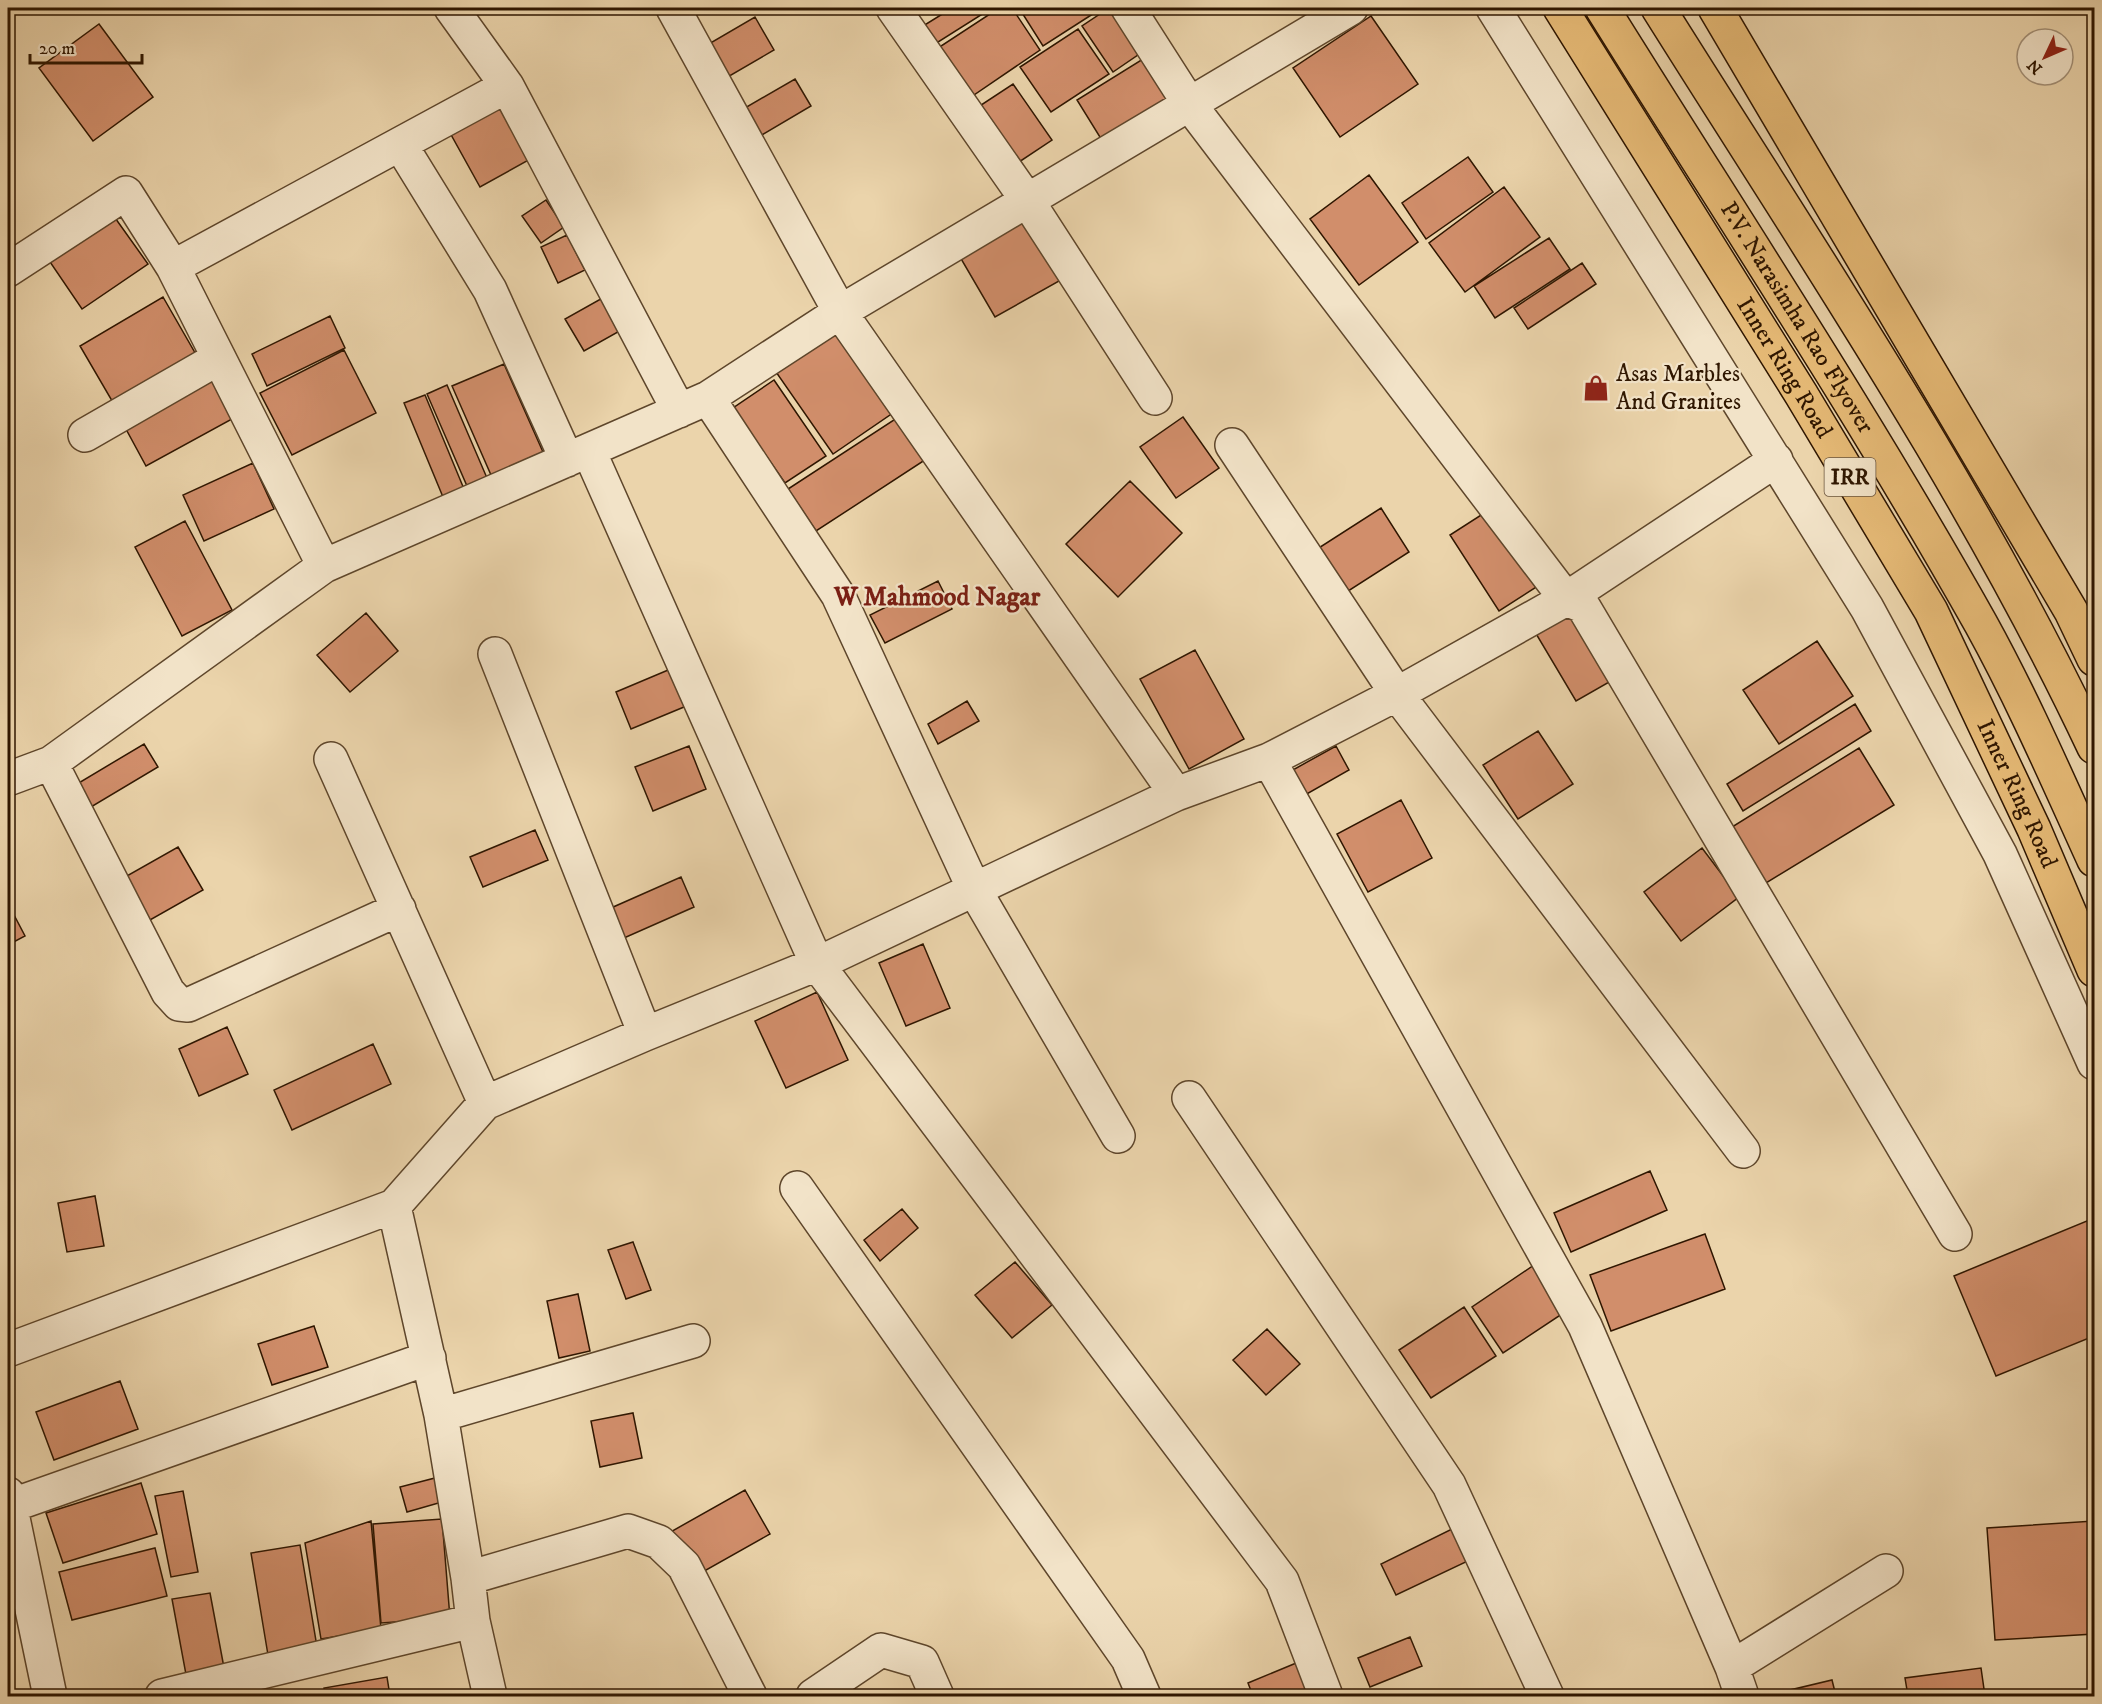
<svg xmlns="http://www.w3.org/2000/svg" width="2102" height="1704" font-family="'IM FELL DW Pica',serif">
	<rect width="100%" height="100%" fill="#ebd4ab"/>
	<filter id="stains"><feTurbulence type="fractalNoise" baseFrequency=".00333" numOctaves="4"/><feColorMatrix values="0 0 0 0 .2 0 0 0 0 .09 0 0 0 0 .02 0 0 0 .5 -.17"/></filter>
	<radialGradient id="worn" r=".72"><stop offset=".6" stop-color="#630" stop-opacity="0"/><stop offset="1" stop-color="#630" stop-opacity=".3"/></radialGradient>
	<path fill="#d18e6b" stroke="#2f1600" stroke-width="1.5" d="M952,8h40l-57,36 -12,-18z
		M999,8h13l28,42 -69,47 -33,-49z
		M1019,8h78l2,2 -56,36z
		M1109,8h16l26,38 -38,26 -31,-46z
		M1371,16l47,68 -78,53 -47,-69z
		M755,17l19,33 -48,28 -19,-33z
		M99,24l54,73 -60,44 -54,-73z
		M1078,29l31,45 -58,38 -31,-45z
		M1151,54l26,42 -74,46 -26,-42z
		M795,79l16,27 -56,33 -17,-27z
		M1013,84l39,56 -42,28 -38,-57z
		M503,102l31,55 -54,30 -31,-56z
		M1468,157l25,35 -67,47 -24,-36z
		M1369,175l49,67 -59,43 -49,-66z
		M1504,187l36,50 -75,55 -36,-49z
		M546,200l18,27 -23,16 -19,-27z
		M113,215l35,49 -66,45 -34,-50z
		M1034,215l34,61 -73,41 -35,-60z
		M567,235l18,35 -27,13 -17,-36z
		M1549,238l21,31 -75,49 -21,-32z
		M1582,263l14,21 -68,45 -14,-21z
		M606,296l19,32 -41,23 -19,-32z
		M163,297l35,61 -83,48 -35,-60z
		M330,316l15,32 -78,38 -15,-32z
		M845,323l58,83 -70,48 -57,-82z
		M344,350l32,63 -84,42 -32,-62z
		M504,364l39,88 -52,23 -39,-89z
		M216,365l27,48 -97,53 -26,-48z
		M774,380l52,76 -41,27 -52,-75z
		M447,385l40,93 -20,8 -40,-92z
		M425,395l39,94 -21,8 -39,-94z
		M903,414l28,42 -115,75 -28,-42z
		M1183,417l36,51 -43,30 -36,-51z
		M253,463l21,46 -70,32 -21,-46z
		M1130,481l52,52 -64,64 -52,-53z
		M1381,508l28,44 -67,43 -28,-44z
		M1492,508l49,76 -42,27 -49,-76z
		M185,521l47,89 -50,26 -47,-89z
		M938,581l14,28 -67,34 -15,-28z
		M1577,607l41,70 -42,24 -41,-69z
		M366,613l32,38 -48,41 -33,-37z
		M1817,641l36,55 -74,48 -36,-54z
		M1195,650l49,89 -55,30 -49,-90z
		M680,665l16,37 -65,27 -15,-37z
		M967,701l12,20 -41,23 -10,-20z
		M1855,704l16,27 -128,80 -16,-27z
		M1538,731l35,53 -55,35 -35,-54z
		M144,744l14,23 -67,40 -14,-23z
		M689,746l17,43 -53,22 -18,-44z
		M1336,746l13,24 -44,25 -14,-24z
		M1859,748l35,57 -128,78 -34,-56z
		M1401,800l31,58 -64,34 -31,-58z
		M535,830l13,30 -65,27 -13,-30z
		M178,847l25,43 -53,30 -25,-43z
		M1702,848l37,49 -58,44 -37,-49z
		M681,877l13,30 -70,31 -13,-30z
		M13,913l12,23 -17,9v-30z
		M923,944l27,64 -44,18 -27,-63z
		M817,992l31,68 -62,28 -31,-67z
		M227,1027l21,47 -49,22 -20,-47z
		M373,1044l18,40 -99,46 -18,-40z
		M1650,1171l17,39 -96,42 -17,-39z
		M95,1196l9,50 -37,6 -9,-49z
		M902,1209l16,19 -38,33 -16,-21z
		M2094,1218v118l-98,40 -42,-100z
		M1705,1234l20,55 -114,42 -21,-56z
		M633,1242l18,48 -25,9 -18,-49z
		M1015,1262l37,43 -40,33 -37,-43z
		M1537,1263l31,47 -65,43 -31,-46z
		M578,1294l12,57 -31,7 -12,-57z
		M1464,1307l32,49 -65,42 -32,-48z
		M314,1326l14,41 -56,18 -14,-41z
		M1267,1329l33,35 -34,31 -33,-35z
		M120,1381l18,48 -84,31 -18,-48z
		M633,1413l9,45 -42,9 -9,-46z
		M435,1478l7,24 -35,10 -7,-25z
		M141,1483l16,51 -94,29 -17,-50z
		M745,1490l25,44 -78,44 -25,-44z
		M183,1491l15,81 -27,5 -16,-81z
		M442,1519l8,99 -69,5 -8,-99z
		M371,1521l10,108 -60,10 -16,-96z
		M2094,1521v113l-99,6 -8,-112z
		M1454,1528l16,32 -74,35 -15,-31z
		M300,1545l17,102 -49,8 -17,-102z
		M155,1548l12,48 -95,24 -13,-48z
		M210,1593l15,80 -38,7 -15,-81z
		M1410,1637l12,29 -52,21 -12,-29z
		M1301,1661l15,35h-63l-5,-13z
		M1981,1668l4,28h-77l-3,-18z
		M387,1677l3,19h-65l-1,-8z
		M1832,1680l4,16h-71z"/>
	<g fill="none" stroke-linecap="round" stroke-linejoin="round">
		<g stroke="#5e462b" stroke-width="36">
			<path id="minor" d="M451,8l56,78 172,325
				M673,8l167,304 336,482
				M893,8l134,192 128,198
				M1128,8l62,97 376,494 17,7 372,628
				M1493,8l374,600 133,246 94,209
				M400,144l90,146 77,170
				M173,267l334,-181
				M8,270l118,-77 47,74 151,299
				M708,398l130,197 136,294 144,247
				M85,435l134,-77
				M1232,445l165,249 346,457
				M589,451l228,513 465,617 44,115
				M495,654l150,380
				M331,759l154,344
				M1269,760l316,566 147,341 10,29
				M51,763l117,229 11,12 9,1 211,-96
				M8,779l43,-16 273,-197 384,-168 132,-86 511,-304
				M1189,1098l260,387 98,211
				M797,1188l331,471 16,37
				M8,1350l386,-144
				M441,1415l252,-74
				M8,1494l42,202
				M10,1506l419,-148
				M468,1578l160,-47 31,11 25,24 66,130
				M1732,1667l154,-96
				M162,1696l311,-75
				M490,1696l-17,-75 -5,-43 -27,-163 -47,-209 91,-103 160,-69 172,-70 359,-170 93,-34 128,-66 169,-95 210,-139
				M813,1696l68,-46 41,12 15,34"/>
		</g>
		<g stroke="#2f1600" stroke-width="36">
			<g id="major">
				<path id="s1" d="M1560,8l241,386 130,217 103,218 60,141"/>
				<path d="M1715,8l356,603 23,48"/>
			</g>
		</g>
		<g stroke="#2f1600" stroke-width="36">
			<g id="highway">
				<path id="s2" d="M1602,8c127,204 261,406 379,616 42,76 77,157 113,236"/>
				<path d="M1658,8c151,241 315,482 436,739"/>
			</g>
		</g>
		<use href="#minor" stroke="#f2e3c8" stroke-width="33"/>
		<use href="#major" stroke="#e6ba76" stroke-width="33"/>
		<use href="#highway" stroke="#e6ba76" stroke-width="33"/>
	</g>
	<defs>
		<g id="shop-bare" transform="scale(2.07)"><path d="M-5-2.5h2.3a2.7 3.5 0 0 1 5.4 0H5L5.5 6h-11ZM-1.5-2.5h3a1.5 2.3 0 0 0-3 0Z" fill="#8f2418" stroke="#f2e3c8" stroke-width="2.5" paint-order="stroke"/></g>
	</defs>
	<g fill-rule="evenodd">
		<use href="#shop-bare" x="1596" y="388"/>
	</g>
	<g text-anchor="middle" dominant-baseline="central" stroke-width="4.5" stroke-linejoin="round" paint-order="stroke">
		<rect fill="#f2e3c8" stroke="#6a543c" stroke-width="1.5" x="1824.5" y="458" width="51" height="38" rx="4.5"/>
		<g font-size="22" font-weight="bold" fill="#2f1600">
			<text x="1850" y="477">IRR</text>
		</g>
		<g font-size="24" fill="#2f1600" stroke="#f2e3c8">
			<text stroke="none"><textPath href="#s2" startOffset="366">P.V. Narasimha Rao Flyover</textPath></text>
			<text stroke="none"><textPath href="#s1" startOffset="424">Inner Ring Road</textPath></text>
			<text stroke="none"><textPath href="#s1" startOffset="910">Inner Ring Road</textPath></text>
		</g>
		<g font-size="24" fill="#2f1600" stroke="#f2e3c8" text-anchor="start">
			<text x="1616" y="374">Asas Marbles<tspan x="1616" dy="28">And Granites</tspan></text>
		</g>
		<g font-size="26" font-weight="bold" fill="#7a1f14" stroke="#f2e3c8">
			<text x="937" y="597">W Mahmood Nagar</text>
		</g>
	</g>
	<rect width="2102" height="1704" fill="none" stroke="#ebd4ab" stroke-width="30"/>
	<rect x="9" y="9" width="2084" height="1686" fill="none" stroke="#2f1600" stroke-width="3"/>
	<rect x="15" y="15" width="2072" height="1674" fill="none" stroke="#2f1600" stroke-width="1.5"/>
	<g transform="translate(2045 57) rotate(226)"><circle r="28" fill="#f2e3c8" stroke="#a49178" stroke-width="1.5"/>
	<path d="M0-4.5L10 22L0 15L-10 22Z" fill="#8f2418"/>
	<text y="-9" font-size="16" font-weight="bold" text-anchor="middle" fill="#2f1600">N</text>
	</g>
	<path d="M30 54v9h112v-9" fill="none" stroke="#2f1600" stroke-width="3"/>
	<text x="39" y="54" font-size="18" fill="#2f1600" stroke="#f2e3c8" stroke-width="4.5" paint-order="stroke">20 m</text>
	<rect width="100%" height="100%" filter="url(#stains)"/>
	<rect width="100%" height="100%" fill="url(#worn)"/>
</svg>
